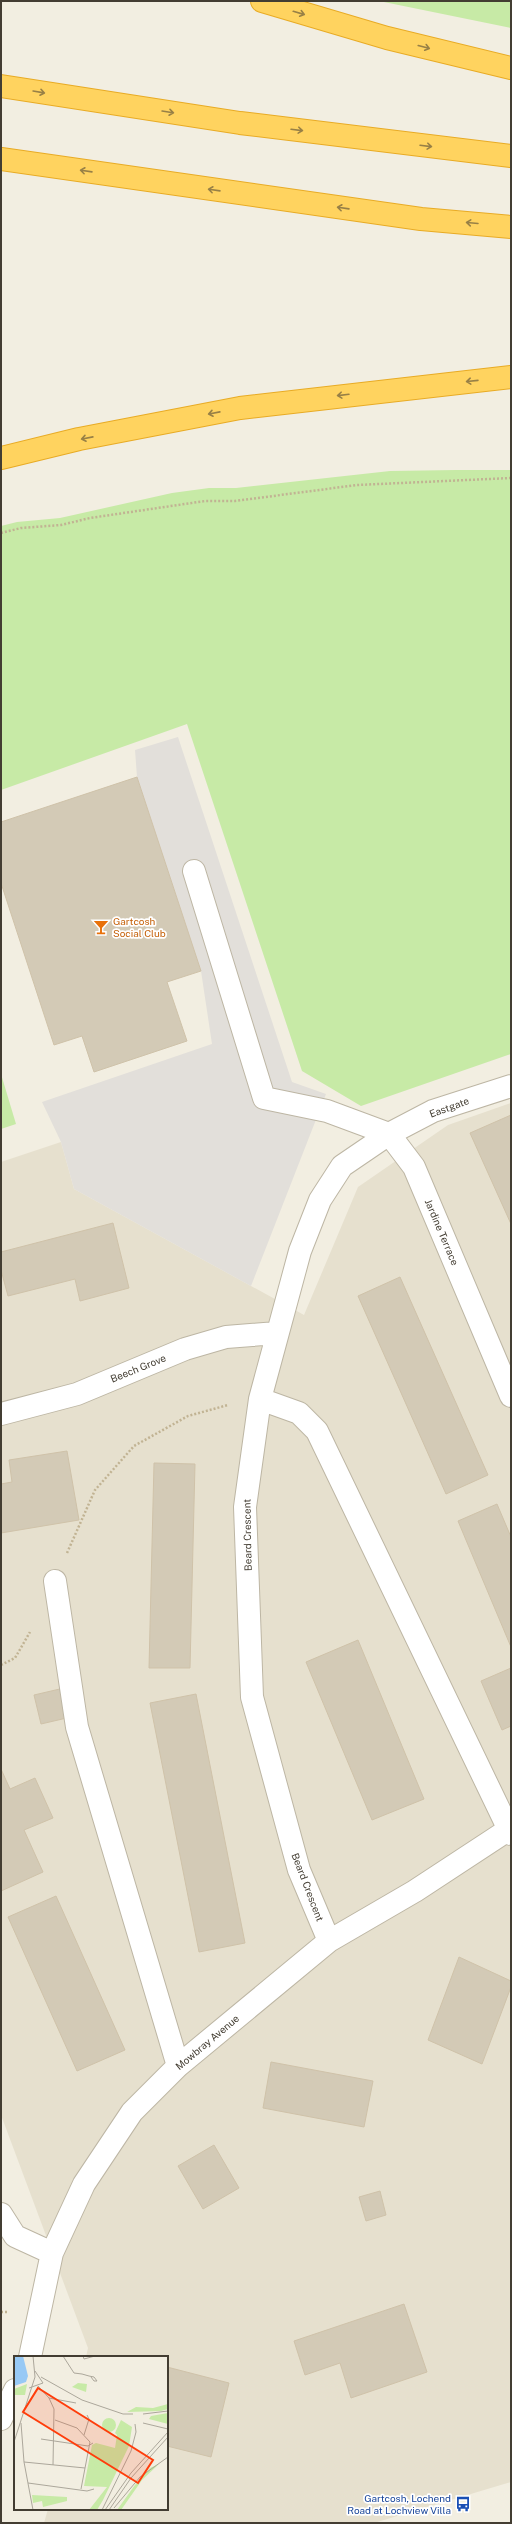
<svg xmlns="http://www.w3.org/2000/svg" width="512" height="2524" font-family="'Public Sans',sans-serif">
	<rect width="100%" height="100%" fill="#f2eee1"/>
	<path fill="#e6e0ce" d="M511,1103v1379l-137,41h-330l4,-14h119v-152h-81l2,-9 -87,-233v-953l60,-20 13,47 230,126 54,-128 90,-62z"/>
	<path fill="#c7eaa6" d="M379,1h132v27z
		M456,470h55v584l-150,52 -59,-35 -115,-347 -186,66v-264l16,-4 43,-4 112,-25 37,-5h27l154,-17z
		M1,1074l15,50 -15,5z"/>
	<path fill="#e2dfda" d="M178,737l114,345 34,12 -75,192 -177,-97 -13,-47 -19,-40 170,-58 -11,-73 -64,-194 -2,-27z"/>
	<path fill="#d3cab6" stroke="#cfc2a9" d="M137,777l64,194 -34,11 20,59 -93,31 -12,-36 -28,9 -53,-162v-61z
		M511,1115v109l-41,-91z
		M113,1223l16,65 -49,13 -5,-22 -67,17 -7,-26v-18z
		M400,1277l88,198 -42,19 -88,-198z
		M67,1451l12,69 -78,13v-49l11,-2 -3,-22z
		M154,1463l41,1 -5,204h-41z
		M497,1504l14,33v110l-53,-126z
		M358,1640l66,159 -52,21 -66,-158z
		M511,1668v58l-9,4 -21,-49z
		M64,1688l7,29 -30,7 -7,-29z
		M196,1694l49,249 -46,9 -49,-249z
		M1,1769l9,20 25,-11 18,40 -29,12 19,42 -42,19z
		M56,1896l69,154 -48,21 -69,-154z
		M459,1957l52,24v6l-29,77 -54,-24z
		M271,2062l102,19 -9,46 -101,-19z
		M214,2145l25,43 -36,21 -25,-43z
		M380,2191l6,24 -20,6 -7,-24z
		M404,2304l23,68 -76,26 -11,-35 -35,12 -11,-34z
		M167,2367l62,16 -18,74 -44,-11z"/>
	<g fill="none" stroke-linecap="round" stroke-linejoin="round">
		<g stroke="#bdb6a4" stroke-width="24">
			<path id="minor" d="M194,871l70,227 63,13 62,23 25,33 97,229
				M260,1399l39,14 18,18 194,403
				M1,1414l76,-20 108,-45 41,-12 51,-4
				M55,1581l22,146 101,339
				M329,1941l-30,-71 -47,-173 -7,-190 15,-108 40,-148 20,-51 22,-34 47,-32 44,-23 78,-25
				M1,2214l14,22 37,17
				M30,2357l22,-104 32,-69 48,-72 46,-46 151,-125 86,-50 96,-63
				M1,2419l14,-29"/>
		</g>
		<g stroke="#e8ab25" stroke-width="24">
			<path id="highway" d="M262,1l125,37 124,30
				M1,86l239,37 271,33
				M1,159l420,60 90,8
				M1,458l78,-19 161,-31 271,-31"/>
		</g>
		<path stroke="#c1b393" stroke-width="2.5" stroke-dasharray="2 2" stroke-linecap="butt" d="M1,533l20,-5 40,-3 29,-7 115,-17h30l122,-16 154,-7
			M67,1553l28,-63 39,-44 54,-30 40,-11
			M1,1665l14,-7 15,-26
			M1,2312h6"/>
		<use href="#minor" stroke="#fff" stroke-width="22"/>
		<use href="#highway" stroke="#ffd35f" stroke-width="22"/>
	</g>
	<defs><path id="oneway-shaft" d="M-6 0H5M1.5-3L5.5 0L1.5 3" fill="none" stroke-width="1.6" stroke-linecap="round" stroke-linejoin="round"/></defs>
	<g stroke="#988046">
		<use href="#oneway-shaft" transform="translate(299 13) rotate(16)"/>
		<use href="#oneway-shaft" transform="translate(424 47) rotate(15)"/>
		<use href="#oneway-shaft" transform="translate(39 92) rotate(10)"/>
		<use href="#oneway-shaft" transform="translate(168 112) rotate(9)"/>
		<use href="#oneway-shaft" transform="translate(297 130) rotate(7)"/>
		<use href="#oneway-shaft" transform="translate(426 146) rotate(7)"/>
		<use href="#oneway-shaft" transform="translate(86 171) rotate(-172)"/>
		<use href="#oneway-shaft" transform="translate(214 190) rotate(-172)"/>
		<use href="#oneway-shaft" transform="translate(343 208) rotate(-172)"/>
		<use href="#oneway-shaft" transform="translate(472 223) rotate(-175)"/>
		<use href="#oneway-shaft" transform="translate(472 381) rotate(174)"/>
		<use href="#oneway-shaft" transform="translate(343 395) rotate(173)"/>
		<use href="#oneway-shaft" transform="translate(214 413) rotate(169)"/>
		<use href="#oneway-shaft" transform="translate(87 438) rotate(169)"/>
	</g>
	<defs>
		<g id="bar-bare" transform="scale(1.2)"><path d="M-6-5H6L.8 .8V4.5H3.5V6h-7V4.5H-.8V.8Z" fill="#e8710a" stroke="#fff" stroke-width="2.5" paint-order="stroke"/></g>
		<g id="bus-bare" transform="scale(1.2)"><path d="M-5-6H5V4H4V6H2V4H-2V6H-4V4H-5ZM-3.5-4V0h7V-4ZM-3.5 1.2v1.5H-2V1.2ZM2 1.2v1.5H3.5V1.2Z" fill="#1a4fb4" stroke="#fff" stroke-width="2.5" paint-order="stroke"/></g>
	</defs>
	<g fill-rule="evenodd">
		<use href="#bar-bare" x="101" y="927"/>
		<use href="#bus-bare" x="463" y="2504"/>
	</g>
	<g text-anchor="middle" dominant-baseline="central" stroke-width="3.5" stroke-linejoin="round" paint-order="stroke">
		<g font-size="10" fill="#c56008" stroke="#fff" text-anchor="start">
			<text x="113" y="921">Gartcosh<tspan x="113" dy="12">Social Club</tspan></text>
		</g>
		<g font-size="10" fill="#433d32" stroke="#fff">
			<text transform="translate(449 1107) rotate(-20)">Eastgate</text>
			<text transform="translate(442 1232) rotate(67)">Jardine Terrace</text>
			<text transform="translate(138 1368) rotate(-22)">Beech Grove</text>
			<text transform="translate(247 1535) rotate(-91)">Beard Crescent</text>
			<text transform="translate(308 1887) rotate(69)">Beard Crescent</text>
			<text transform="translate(207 2042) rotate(-40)">Mowbray Avenue</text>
		</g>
		<g font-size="10" fill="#164399" stroke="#fff" text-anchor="end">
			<text x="451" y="2498">Gartcosh, Lochend<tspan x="451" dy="12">Road at Lochview Villa</tspan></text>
		</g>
	</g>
	<g transform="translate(14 2356)">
		<rect width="154" height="154" fill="#f2eee1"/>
		<path d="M64,27l9,1 -1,8 -14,-5zM13,28l-2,11h-11v-6zM154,48v5l-7,2 -34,1 9,-5 17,1zM154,57v11l-19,-5 2,-3zM88 69a7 7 0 1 1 14 0a7 7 0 1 1-14 0ZM107,64l11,7 -3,19 -26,54 -6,10h-8l18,-23 -23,-1 8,-41 4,-2 19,5 2,-13 -2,-2zM145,108l-17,16 -21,30h-4l18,-25 15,-17zM18,139l35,2v4l-24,6 -1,-6 -9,2z" fill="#c7eaa6"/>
		<path d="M0,0h9l5,20 -2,6 -12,4z" fill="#97c9f5"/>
		<path fill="none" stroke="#aca79b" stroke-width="1" d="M49,0l11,17 8,1 7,2 5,1 3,4h-3l-3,-4M69,0l1,3 11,-3M27,21l41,23 41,14h10M24,30l11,12 5,11 -1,56M15,32l14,-5 -8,-12M35,42l27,5M129,58l25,-3M41,64l22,8 13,14 -9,47M7,67l3,39 9,48M129,67l25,6M70,79l5,-16 -2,-4M27,83l47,7 5,-3M0,86l21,-65 -2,-21M10,106l61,6M14,127l59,8 7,-2M100,152l26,-31 28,-20M88,154l29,-59 5,-19 -1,-8M91,154l26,-37 37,-41M95,154l22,-32 37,-41"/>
		<path fill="#ff3d0b" fill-opacity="0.15" stroke="#ff3d0b" stroke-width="2" d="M24,32l115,72 -15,23 -115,-71z"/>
		<rect width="154" height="154" fill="none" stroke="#433d32" stroke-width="2"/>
	</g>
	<rect width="512" height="2524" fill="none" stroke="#433d32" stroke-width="4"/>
</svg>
